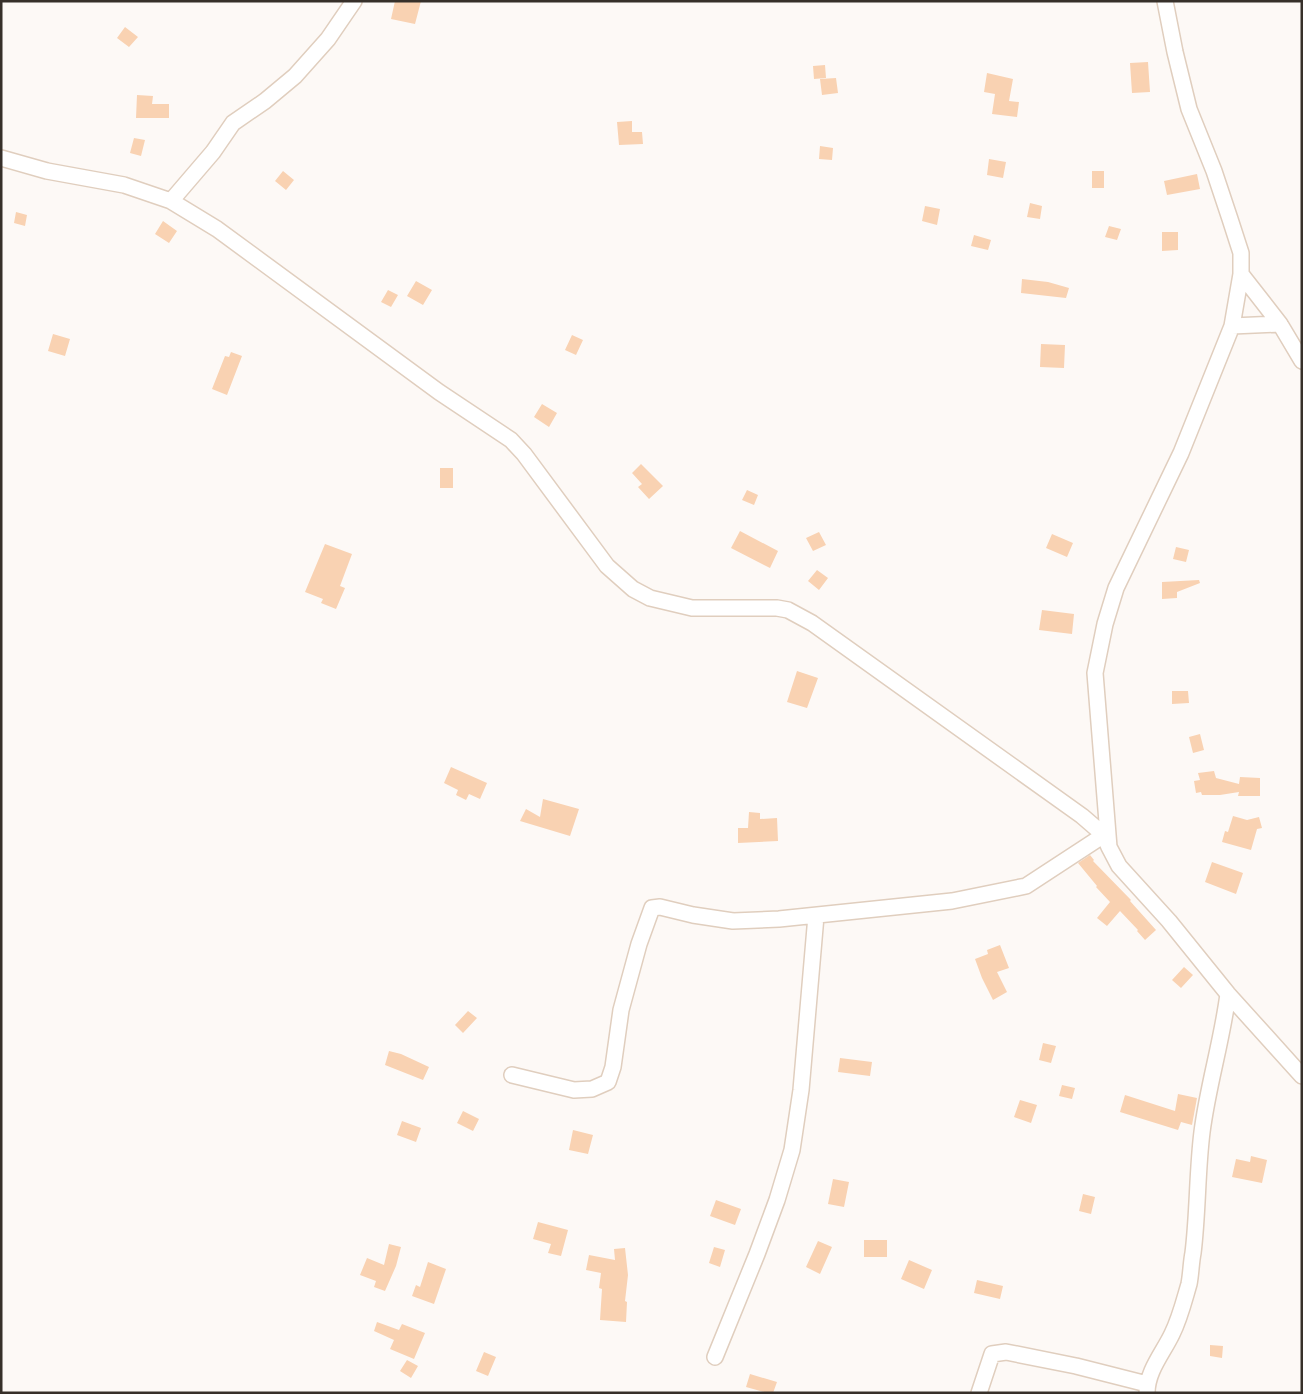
<svg xmlns="http://www.w3.org/2000/svg" width="1303" height="1394" font-family="'DejaVu Sans',sans-serif">
	<rect width="100%" height="100%" fill="#fdf9f6"/>
	<path fill="#f9d2b2" d="M395,1h26l-6,23 -24,-5z
		M125,27l13,10 -9,10 -12,-9z
		M1148,62l2,30 -18,1 -2,-30z
		M825,65l1,13 -12,1 -1,-13z
		M987,73l26,6 -4,22 10,1 -2,15 -25,-3 3,-20 -11,-2z
		M836,78l2,15 -16,2 -2,-16z
		M137,95l16,1 -1,8h17v14h-33z
		M632,121v11h10l1,12 -24,1 -2,-23z
		M134,138l11,2 -4,16 -11,-3z
		M820,146l13,2 -1,12 -13,-1z
		M989,159l17,3 -3,16 -16,-3z
		M283,171l11,9 -8,10 -11,-9z
		M1092,171h12v17h-12z
		M1197,174l3,15 -33,6 -3,-14z
		M1030,203l12,3 -2,13 -13,-2z
		M925,206l15,3 -3,16 -15,-4z
		M16,212l11,3 -2,11 -11,-3z
		M163,221l14,10 -8,12 -14,-9z
		M1109,226l12,3 -4,11 -12,-3z
		M1162,232h16v18l-16,1z
		M974,235l17,5 -3,10 -17,-4z
		M1022,279l26,3 21,6 -3,10 -45,-5z
		M416,281l16,9 -9,15 -16,-9z
		M388,290l10,5 -7,12 -10,-5z
		M53,334l17,5 -5,17 -17,-5z
		M572,335l11,5 -7,15 -11,-5z
		M1041,344l24,1 -1,23 -24,-1z
		M231,352l11,4 -15,39 -15,-6 13,-33 4,1z
		M542,404l15,9 -8,14 -15,-10z
		M641,464l22,22 -14,13 -11,-12 4,-3 -10,-11z
		M440,468h13v20h-13z
		M747,490l11,5 -4,10 -12,-5z
		M740,531l38,20 -8,17 -39,-20z
		M819,532l7,13 -13,6 -7,-13z
		M1052,534l21,9 -6,14 -21,-9z
		M325,544l27,10 -12,32 5,2 -9,21 -15,-6 2,-4 -18,-7z
		M1176,547l13,3 -3,12 -13,-3z
		M817,570l11,8 -9,12 -11,-9z
		M1199,580l1,3 -23,9v6l-15,1v-17z
		M1042,610l32,4 -2,20 -33,-4z
		M797,671l21,7 -11,30 -20,-6z
		M1172,691h16l1,12 -17,1z
		M1200,734l4,16 -11,3 -4,-16z
		M451,767l36,16 -7,16 -11,-5 -3,6 -10,-5 2,-5 -14,-7z
		M1214,771l2,7 23,6 1,-7 20,1v18h-22l1,-4 -19,3h-18l-1,-3 -5,1 -2,-12 6,-1 -2,-7z
		M543,799l36,10 -9,27 -50,-15 6,-12 14,8z
		M749,812l11,1v6l17,-1 1,23 -40,2v-15h10z
		M1233,816l14,4 12,-3 3,11 -5,1 -6,21 -29,-8 3,-11 3,1z
		M1090,855l4,5 -1,1 38,39 -1,1 26,29 -11,10 -8,-9 1,-1 -18,-19 -13,15 -10,-8 13,-16 -14,-15 1,-1 -19,-23z
		M1212,862l31,11 -7,21 -31,-12z
		M1000,945l9,23 -12,4 10,20 -14,8 -11,-22 -7,-19 13,-5 -1,-4z
		M1184,967l9,8 -12,13 -9,-8z
		M468,1011l9,7 -14,15 -8,-8z
		M1043,1043l13,3 -5,17 -12,-3z
		M389,1051l12,3 28,13 -6,13 -38,-15z
		M840,1058l32,4 -2,14 -32,-4z
		M1062,1085l13,3 -3,11 -13,-3z
		M1178,1094l19,4 -5,27 -11,-3 -3,8 -58,-18 5,-17 50,16z
		M1020,1100l17,5 -6,18 -17,-6z
		M463,1111l16,8 -6,12 -16,-8z
		M402,1121l19,7 -5,14 -19,-7z
		M573,1130l20,5 -5,19 -19,-4z
		M1251,1156l16,4 -5,23 -30,-6 4,-18 14,3z
		M833,1179l16,3 -5,25 -16,-3z
		M1083,1194l12,3 -4,17 -12,-3z
		M716,1200l25,9 -6,16 -25,-9z
		M538,1222l30,8 -7,26 -13,-3 3,-9 -18,-5z
		M864,1240h23v17h-23z
		M818,1241l14,6 -12,27 -14,-7z
		M389,1244l12,3 -5,19 -11,25 -11,-4 2,-6 -16,-6 7,-17 17,7z
		M714,1247l11,3 -5,17 -11,-4z
		M625,1248l3,27 -3,26 2,1 -1,20 -26,-2 2,-31 -3,-1 2,-15 -15,-3 3,-15 26,5 -1,-11z
		M909,1260l23,10 -8,19 -23,-10z
		M428,1262l18,7 -12,35 -22,-8 4,-11 4,2z
		M977,1280l26,6 -3,13 -26,-6z
		M377,1322l22,8 3,-6 23,9 -11,26 -24,-10 4,-9 -20,-9z
		M1210,1345l13,1 -1,12 -12,-2z
		M484,1352l12,5 -8,19 -12,-5z
		M407,1360l11,6 -7,12 -11,-7z
		M750,1374l27,8 -4,11h-5l-22,-6z"/>
	<g fill="none" stroke-linecap="round" stroke-linejoin="round">
		<g stroke="#e0cebe" stroke-width="18">
			<path id="minor" d="M1165,1l10,51 14,57 25,62 16,48 11,34v21l-9,52 -51,127 -65,135 -11,36 -10,49 14,174 10,19 50,55 59,73 74,82
				M1,158l46,13 77,14 47,16 46,28 222,163 72,48 13,14 83,112 26,23 17,9 42,10h85l11,2 24,13 270,193 22,19 5,12
				M171,201l42,-49 20,-29 32,-22 30,-25 33,-37 26,-38
				M1241,274l39,50 22,37
				M1232,326l48,-2
				M512,1075l62,15 18,-1 16,-7 5,-15 8,-57 18,-66 13,-36 8,-1 33,8 40,6 46,-2 173,-18 74,-15 78,-51
				M715,1357l42,-103 20,-54 15,-50 9,-60 15,-174
				M979,1393l13,-39 14,-2 70,14 71,18
				M1147,1393c0,-22 16,-40 25,-59 8,-16 12,-33 17,-50 2,-10 2,-21 4,-31 5,-40 4,-81 9,-121 6,-47 20,-91 26,-138"/>
		</g>
		<use href="#minor" stroke="#fff" stroke-width="15"/>
	</g>
	<rect width="1303" height="1394" fill="none" stroke="#37302a" stroke-width="5"/>
</svg>
